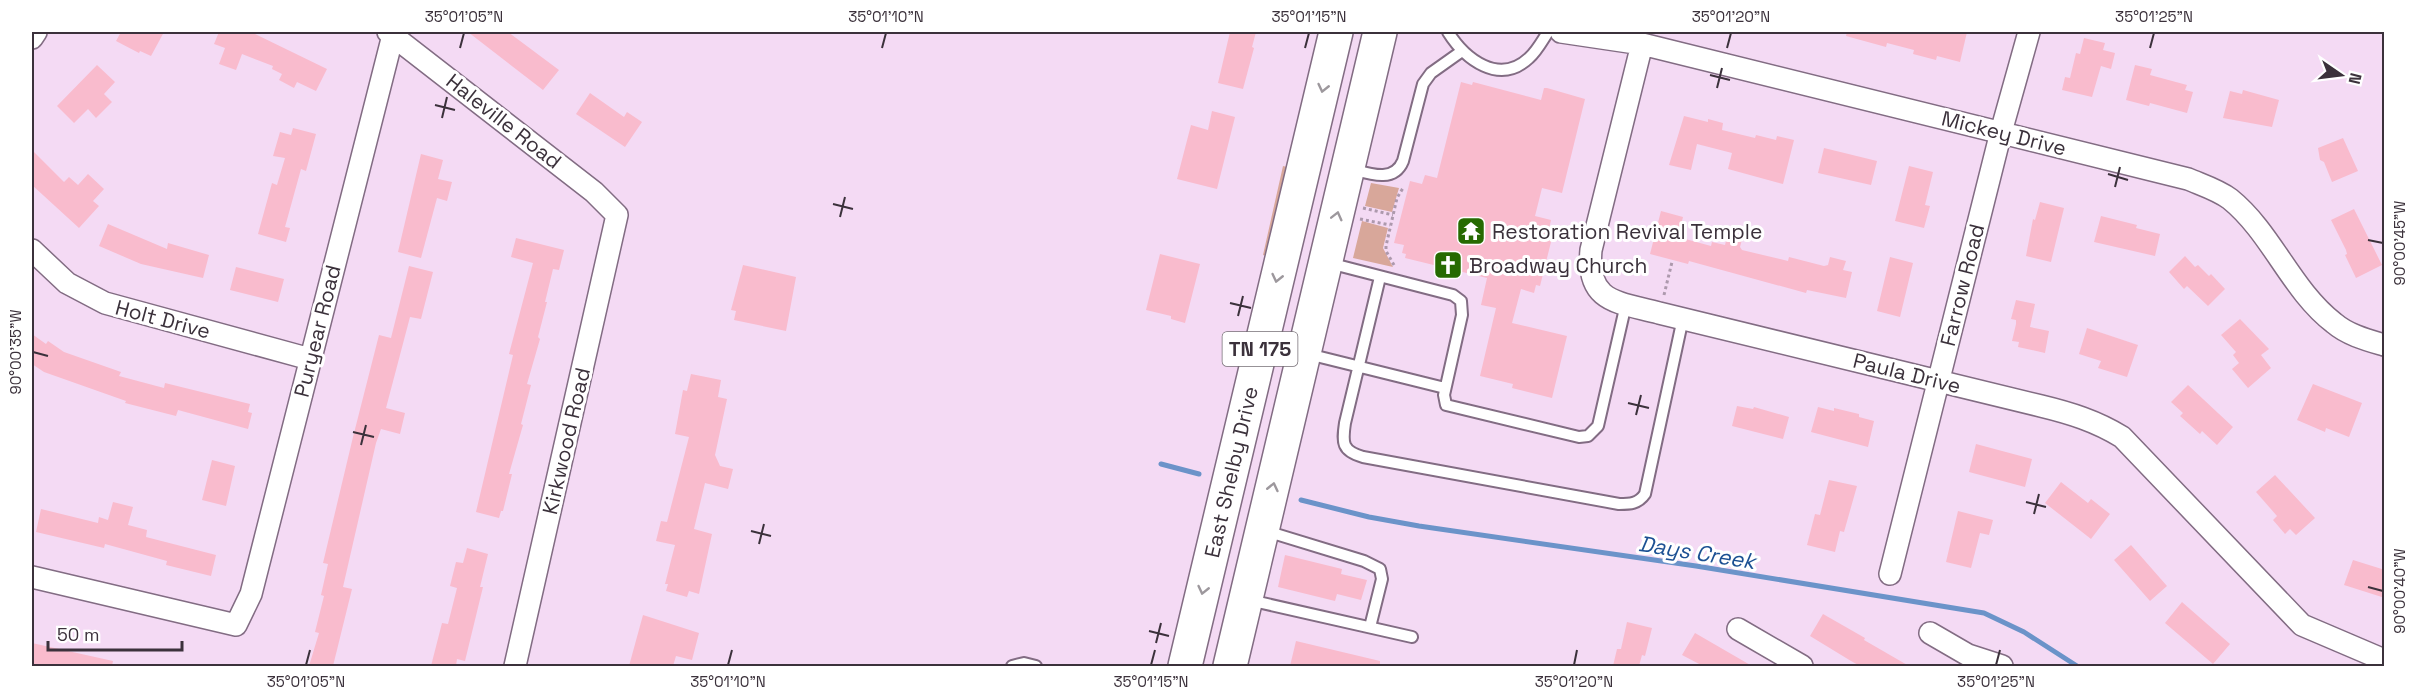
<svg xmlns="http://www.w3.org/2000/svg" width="2416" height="698" font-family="'Space Grotesk',sans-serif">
	<rect width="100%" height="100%" fill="#f4daf4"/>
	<path fill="#d8a79a" d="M1283,166l4,1 -21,89 -3,-1z
		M1371,183l28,5 -7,24 -27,-6z
		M1362,221l26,7 -5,20 10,19 -40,-9z"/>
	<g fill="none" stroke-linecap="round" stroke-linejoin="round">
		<path stroke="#6b93c9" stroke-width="5" d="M1161,464l38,10
			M1301,500l68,17 50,9 277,40 288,47 40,19 53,34"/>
	</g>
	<path fill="#f9bbcd" d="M121,32h43l-13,24 -11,-5 -1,2 -23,-12z
		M219,32h32l76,37 -11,22 -19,-9 -3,6 -15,-8 3,-6 -10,-5 1,-3 -31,-12 -6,16 -17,-6 6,-16 -11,-4z
		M468,32h40l51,38 -16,20z
		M1230,32h26l-4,15 2,1 -11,41 -25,-6z
		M1847,32h120l-7,30 -23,-6 -1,4 -23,-6 1,-4 -27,-7 -1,4 -40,-11z
		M2084,38l21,5 -2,7 12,3 -4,16 -10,-3 -9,31 -30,-7 3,-13 5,1 6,-25 4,1z
		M97,65l18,17 -11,12 8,8 -16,16 -8,-9 -14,14 -17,-17z
		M2135,65l17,4 -2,6 37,10 -2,5 8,2 -6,21 -37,-10 -1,3 -23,-6z
		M1461,82l11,3 1,-3 68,18 3,-12h3l38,11 -23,94 -20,-5 -7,28 16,4 -2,9 5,1 -14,56 -4,-1 -2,8 -13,-4 -9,34 55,13 -15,62 -40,-10 1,-4 -33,-8 16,-68 -15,-3 6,-27 -82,-20 1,-4 -4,-1 2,-8 -10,-2 16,-62 12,3 3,-9 12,3z
		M2243,90l36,10 -7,27 -49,-9 7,-27 12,3z
		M590,93l34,24 3,-5 15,10 -17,25 -49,-33z
		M1212,111l23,6 -18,72 -40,-10 14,-54 17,5z
		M1684,116l24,6v-3l15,4 -1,7 33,8 1,-3 20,5 1,-4 17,4 -11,44 -55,-15 4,-16 -35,-9 -6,26 -22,-5z
		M293,128l23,6 -10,37 -5,-2 -16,58 5,1 -4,14 -28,-8 14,-51 5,2 8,-27 -12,-2 7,-24 11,3z
		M2343,138l15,33 -26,11 -8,-20 -4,-2 -2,-12z
		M1824,148l53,13 -6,24 -53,-12z
		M32,150l32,32 5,-5 9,8 10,-11 16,15 -11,12 6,5 -20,22 -47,-43z
		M421,154l22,6 -5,19 14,3 -5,19 -10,-3 -16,60 -23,-6z
		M1909,166l24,6 -8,33 5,1 -6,22 -29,-7z
		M2040,202l24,6 -13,54 -25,-6 7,-37 2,1z
		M2354,209l28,56 -26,13 -11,-23 2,-1 -1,-4 -15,-30z
		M1661,211l22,6 -5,20 33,9 1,-4 13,3 3,-12 15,3 -3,11 2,3 46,11 1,-4 35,9 4,-1 2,-8 16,4 -3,9 9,2 -6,26 -39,-8 -1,3 -117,-32 -1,3 -38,-10z
		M2101,216l36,9 -1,3 24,6 -5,22 -61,-14z
		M108,224l59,25 1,-6 41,12 -6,23 -62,-14 -42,-18z
		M516,238l48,12 -5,20 -6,-1 -8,33h2l-9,35 2,2 -13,45 4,1 -10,39 2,1 -14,49h3l-9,37h-2l-2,7 -23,-6 37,-157 -4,-1 24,-91 -22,-6z
		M1160,254l40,10 -15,59 -14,-4v-3l-25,-6z
		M2185,256l10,11 3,-2 11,11 2,-2 14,15 -17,17 -21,-20 -3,3 -15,-17z
		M1890,257l23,6 -13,54 -23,-6z
		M743,265l53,12 -10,54 -52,-11 2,-9 -5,-1z
		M409,266l24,6 -12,47 -11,-2 -24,91 19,5 -5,21 -19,-5 -5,14 -33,144 9,2 -19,77h-24l10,-33 -4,-1 9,-36 -3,-1 7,-31 -5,-1 30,-126 26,-102 12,3z
		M236,267l48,12 -6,23 -48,-12z
		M2016,300l19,4 -5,23 19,4 -4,22 -27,-6 1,-5 -7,-1 4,-17v-4l-5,-1z
		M2240,319l29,30 -8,6 10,13 -23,20 -16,-19 7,-6 -6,-8 3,-3 -15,-17z
		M2087,328l51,17 -11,32 -29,-9 3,-7 -22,-7z
		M32,334l14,10 2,-3 16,11 57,20 -2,4 45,12 1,-5 85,21 -2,8 4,1 -4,16 -70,-19 -2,6 -51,-13 1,-2 -82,-29 -12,-8z
		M691,374l30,6 -3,17 9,2 -12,56 5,11 13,3 -5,20 -23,-6 -11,46 18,5 -13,60 -10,-3 -2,6 -21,-6 2,-7h-3l10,-39 -19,-4 5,-20 6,1 22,-85 -14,-3 8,-44 4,1z
		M2313,384l49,19 -13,34 -23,-9 -1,4 -28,-12z
		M2188,385l45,42 -16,18 -15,-14 -2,3 -20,-18 3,-3 -12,-11z
		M1737,406l16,3 1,-2 35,10 -6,22 -51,-13z
		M1818,407l16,4v-3l25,6v3l15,4 -6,26 -57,-15z
		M1976,444l56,15 -7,28 -56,-15z
		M212,460l23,6 -9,40 -24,-6z
		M2275,475l40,43 -19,17 -6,-6 -5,5 -12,-14 4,-4 -21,-24z
		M1829,480l28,6 -13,46 -4,-1 -5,21 -28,-7 8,-31 5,1z
		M2061,482l27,21 3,-4 19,15 -19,25 -46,-36z
		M113,502l20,5 -5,18 19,5 -1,7 70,18 -5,21 -45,-11 1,-4 -62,-17 -1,4 -68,-16 5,-23 57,14 1,-6 9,3z
		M1958,511l35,9 -4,15 -9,-2 -9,35 -25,-6z
		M2131,545l36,41 -17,15 -36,-41z
		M467,548l21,6 -8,33h3l-18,74 -8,-2 -1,7h-25l11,-43 6,1 9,-36 -7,-2 6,-24 7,1z
		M1285,555l57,14 -1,5 26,6 -6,20 -24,-6 -2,7 -57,-14z
		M2353,560l32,10v28l-41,-13z
		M2182,602l48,42 -17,20 -48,-41z
		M1823,614l42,24 -1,2 45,26h-49l-9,-5 -41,-25z
		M643,615l56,18 -7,27 -16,-4 -3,10h-44z
		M1627,622l25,6 -7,28 -3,-1 -3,11h-26l4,-17h4z
		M1695,633l57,33h-49l-21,-11z
		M1296,641l84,20v5h-90z
		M32,643l81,18 -1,5h-80z"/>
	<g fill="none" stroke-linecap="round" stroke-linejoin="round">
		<g stroke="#826c83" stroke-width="14">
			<path id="lane" d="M1448,32c17,27 51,54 81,26 8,-7 13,-17 19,-26
				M1352,169c18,5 42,14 51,-8l20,-77 8,-11 31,-22
				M1329,263l124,32 8,6 1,14 -18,80 2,10 133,32 9,-1 10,-10 28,-122
				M1380,277l-35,146c-3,20 -3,28 18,34l256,47c11,0 19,0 26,-10l38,-176
				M1308,354l137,34
				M1266,531l98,30 16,8 2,10 -12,48
				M1249,600l163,37
				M1012,666l12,-3 12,3"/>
		</g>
		<g stroke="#826c83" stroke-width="24">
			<path id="street" d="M388,32l206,160 23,23 -102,451
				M1561,32l81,12 546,135c14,6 30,11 42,20 42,34 61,91 104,124 14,12 33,17 50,22
				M32,38l4,-6
				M1642,44l-51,206c-5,53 27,52 68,63l382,93c29,7 55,15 81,31l180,188 82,35
				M32,250l35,33 38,20 205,56
				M1890,574l111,-442 28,-100
				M32,577l204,48 15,-31 142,-559
				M1738,629l64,37
				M1930,633l38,22 34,11"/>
		</g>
		<g stroke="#826c83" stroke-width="36">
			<path id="primary" d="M1185,666l151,-634
				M1230,666l150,-634"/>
		</g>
		<path stroke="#ad99ad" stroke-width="3" stroke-dasharray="3 3" stroke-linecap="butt" d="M1363,208l30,7
			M1360,219l30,6
			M1394,265l-8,-14v-5l11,-48 6,-10
			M1664,295l8,-33"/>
		<use href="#lane" stroke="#fff" stroke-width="10"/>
		<use href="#street" stroke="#fff" stroke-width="21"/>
		<use href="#primary" stroke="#fff" stroke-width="33"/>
	</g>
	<defs><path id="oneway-chevron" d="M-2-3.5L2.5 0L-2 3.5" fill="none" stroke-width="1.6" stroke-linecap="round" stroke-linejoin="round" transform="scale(1.5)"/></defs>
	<g stroke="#9d989d">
		<use href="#oneway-chevron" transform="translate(1323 88) rotate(103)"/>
		<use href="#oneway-chevron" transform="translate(1337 216) rotate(-76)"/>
		<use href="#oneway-chevron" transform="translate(1277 278) rotate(103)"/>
		<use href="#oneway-chevron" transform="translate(1273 487) rotate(-77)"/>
		<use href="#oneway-chevron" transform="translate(1203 590) rotate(103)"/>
	</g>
	<path fill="none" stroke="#3b313b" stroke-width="2" d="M460,48l4,-15M882,48l4,-15M1305,48l4,-15M1727,48l4,-15M2150,48l4,-15M1710,75l20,5M1717,88l5,-20M435,105l20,5M442,118l5,-21M2108,174l20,6M2115,187l5,-20M833,204l20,5M840,217l5,-20M2368,240l15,3M1230,303l21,5M1238,316l5,-20M33,352l15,4M1628,403l21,5M1636,415l5,-20M353,432l21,5M361,445l5,-20M2026,502l20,5M2034,514l5,-20M751,531l20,5M759,544l5,-20M2368,587l15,4M1149,631l20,5M1156,643l5,-20M306,665l4,-15M728,665l4,-15M1151,665l4,-15M1574,665l3,-15M1996,665l4,-15"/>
	<defs>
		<g id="temple-square" transform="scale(1.5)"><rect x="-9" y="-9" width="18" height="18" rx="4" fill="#266a01" stroke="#fff"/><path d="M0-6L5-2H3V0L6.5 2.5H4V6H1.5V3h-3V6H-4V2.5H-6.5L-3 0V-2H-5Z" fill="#fff"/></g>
		<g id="church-square" transform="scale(1.5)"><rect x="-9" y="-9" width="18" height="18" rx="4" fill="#266a01" stroke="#fff"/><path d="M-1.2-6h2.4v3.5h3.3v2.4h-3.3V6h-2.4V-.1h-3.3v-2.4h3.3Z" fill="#fff"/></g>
	</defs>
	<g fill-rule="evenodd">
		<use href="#temple-square" x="1471" y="231"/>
		<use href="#church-square" x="1448" y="265"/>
	</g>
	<g text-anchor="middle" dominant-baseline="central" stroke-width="6" stroke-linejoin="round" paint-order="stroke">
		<rect fill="#fff" stroke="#766f76" stroke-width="1.5" x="1222.5" y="332" width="75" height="34" rx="4.5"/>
		<g font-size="20" font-weight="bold" fill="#3b313b">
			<text x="1260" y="349">TN 175</text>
		</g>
		<g font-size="21" fill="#3b313b" stroke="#fff">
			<text transform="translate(504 121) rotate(38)">Haleville Road</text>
			<text transform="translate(2004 133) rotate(14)">Mickey Drive</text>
			<text transform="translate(1962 285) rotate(-76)">Farrow Road</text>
			<text transform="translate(163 319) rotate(15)">Holt Drive</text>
			<text transform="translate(317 331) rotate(-76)">Puryear Road</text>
			<text transform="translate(1907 373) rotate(14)">Paula Drive</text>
			<text transform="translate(566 441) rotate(-77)">Kirkwood Road</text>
			<text transform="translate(1231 472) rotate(-77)">East Shelby Drive</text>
		</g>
		<g font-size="21" fill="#3b313b" stroke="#fff" text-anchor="start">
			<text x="1492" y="231">Restoration Revival Temple</text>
			<text x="1469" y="265">Broadway Church</text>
		</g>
		<g font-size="22" font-style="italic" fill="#1c5093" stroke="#fff">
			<text transform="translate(1697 552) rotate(9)">Days Creek</text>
		</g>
	</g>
	<rect width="2416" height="698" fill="none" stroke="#ffffff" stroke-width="66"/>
	<g transform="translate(2341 75) rotate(104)" stroke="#ffffff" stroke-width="4.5" paint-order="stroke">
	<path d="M0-4.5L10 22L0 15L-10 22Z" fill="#3b313b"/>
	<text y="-9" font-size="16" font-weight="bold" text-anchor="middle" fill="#3b313b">N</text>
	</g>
	<path d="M48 641v9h134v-9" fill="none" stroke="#3b313b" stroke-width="3"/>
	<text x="57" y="641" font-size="18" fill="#3b313b" stroke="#ffffff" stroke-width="4.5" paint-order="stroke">50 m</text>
	<rect x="33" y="33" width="2350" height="632" fill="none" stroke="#3b313b" stroke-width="2"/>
	<g font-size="15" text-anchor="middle" fill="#3b313b">
		<text x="464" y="22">35°01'05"N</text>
		<text x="886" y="22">35°01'10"N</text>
		<text x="1309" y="22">35°01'15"N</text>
		<text x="1731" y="22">35°01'20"N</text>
		<text x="2154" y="22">35°01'25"N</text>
		<text transform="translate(2400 243) rotate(-90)" y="5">90°00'45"W</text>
		<text transform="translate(16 352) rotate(-90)" y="5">90°00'35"W</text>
		<text transform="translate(2400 591) rotate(-90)" y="5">90°00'40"W</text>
		<text x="306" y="687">35°01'05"N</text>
		<text x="728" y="687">35°01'10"N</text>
		<text x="1151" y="687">35°01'15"N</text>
		<text x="1574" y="687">35°01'20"N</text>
		<text x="1996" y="687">35°01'25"N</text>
	</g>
</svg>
